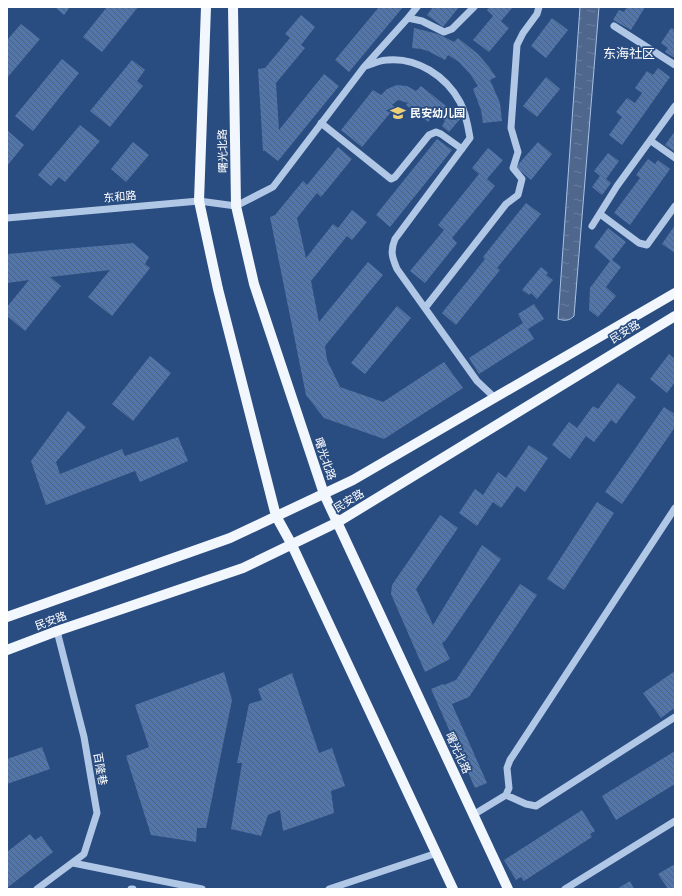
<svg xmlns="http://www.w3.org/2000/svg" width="682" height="896" font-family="'Nunito Sans','Noto Sans SC',sans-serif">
	<defs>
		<pattern id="water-ripples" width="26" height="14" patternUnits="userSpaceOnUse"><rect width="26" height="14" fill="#4f678d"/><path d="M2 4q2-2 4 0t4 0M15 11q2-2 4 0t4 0" fill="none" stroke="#697e9e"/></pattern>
		<pattern id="building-back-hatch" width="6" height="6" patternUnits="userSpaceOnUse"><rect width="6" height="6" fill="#5276aa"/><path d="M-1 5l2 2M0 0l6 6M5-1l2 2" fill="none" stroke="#4f617b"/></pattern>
	</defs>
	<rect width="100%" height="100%" fill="#294c81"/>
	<path fill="url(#water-ripples)" stroke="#a6c2e6" d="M580,7h19l-25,309c-5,5 -9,5 -16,3z"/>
	<path fill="url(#building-back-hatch)" d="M55,7h15l-6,8z
		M107,7h31l-36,45 -19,-15z
		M379,7h24l-54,65 -14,-12z
		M433,7h26l-16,20 -16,-12z
		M489,7h24l-12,14 8,7 -20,24 -16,-12 20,-24 -6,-6z
		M627,7h18l-14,23 -18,-10 6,-10 5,2z
		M301,15l14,12 -14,18 4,3 -29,35 3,47 45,-56 15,12 -61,75 -13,-10h-2l-5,-82 7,-1 25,-30 -5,-4z
		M552,18l16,12 -22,28 -15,-12z
		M21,24l19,15 -33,39v-38z
		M414,28l24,6 16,8 4,-4 20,16 11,13 7,10 -6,3 10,23 2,18 -19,2 -2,-13 -8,-21 5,-3 -8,-12 -11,-12 -11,-7 -3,5 -17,-9 -7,-2 -9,-1z
		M671,28l4,2v28l-10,-6 3,-4 -7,-5z
		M62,59l17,14 -46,58 -18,-15z
		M132,60l13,10 -8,11 6,5 -33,41 -20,-16z
		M658,68l12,9 -48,68 -13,-10 13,-18 -6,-5 11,-14 8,5 7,-10 -7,-5 12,-17 6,4z
		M546,77l14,12 -23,28 -14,-11z
		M397,85l10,1 9,5 5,-5 40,32 -12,14 -7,-6 3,-5 -10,-8 -7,9 -22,-17 2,-2 -10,-3 -6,5 3,2 -33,40 -21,-17 32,-40 8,5 6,-6z
		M80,125l20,16 -35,41 -6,-5 -8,9 -13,-11z
		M7,130l17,15 -17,21z
		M675,131v19l-1,1 -9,-6z
		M437,139l15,11 -62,77 -14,-12z
		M133,142l16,13 -23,27 -15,-13z
		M538,142l14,12 -21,26 -15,-13z
		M338,147l14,12 -31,38 -4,-4 -20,25 9,40 27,-34 5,4 14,-18 15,12 -15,18 -5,-4 -36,45 8,41 49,-60 15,13 -58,71 2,14 13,27 43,15 61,-40 19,26 -79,51 -60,-21 -18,-23 -36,-178 5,-2 28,-34 4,4z
		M488,148l15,12 -16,19 8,7 -43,52 5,5 -32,40 -15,-12 34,-41 -6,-5 41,-51 -7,-6z
		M608,153l11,8 -13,18 5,4 -9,12 -10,-8 8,-11 -6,-5z
		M648,159l7,5 3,-4 12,9 -40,56 -16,-12 26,-35 -4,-3z
		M526,203l15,11 -44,54 3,2 -44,55 -14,-12 43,-54 -2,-2z
		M675,225v28l-13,-9z
		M608,228l18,14 -14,18 9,7 -15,20 10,9 -18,21 -9,-7 1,-22 20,-27 -16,-14z
		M133,243l16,14 -4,7 5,4 -38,48 -24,-19 22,-27 -60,7 11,9 -36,45 -18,-15v-9l22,-27 -22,3v-29z
		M541,267l7,6 -2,2 7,5 -16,19 -6,-6 -2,2 -7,-5z
		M534,304l10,15 -16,10 6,10 -55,35 -10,-16 54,-35 -5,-9z
		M397,306l14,12 -46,56 -14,-11z
		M669,354l6,5v23l-8,11 -17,-14z
		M150,356l21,17 -38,48 -21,-17z
		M618,383l18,14 -20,27 -5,-4 -17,22 -8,-6 -16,23 -18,-14 17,-23 8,6 16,-22 5,3z
		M664,407l11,7v13l-53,77 -17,-12z
		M68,411l18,16 -30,35 4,12 62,-25 3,7 53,-19 10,24 -48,21 -5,-11 -89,34 -15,-44z
		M529,445l19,13 -23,34 -8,-6 -16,22 -8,-6 -16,24 -18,-13 16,-24 8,6 15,-23 8,6z
		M597,502l17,11 -50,77 -17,-11z
		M440,515l18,13 -42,61 17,36 49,-80 19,14 -56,82 -3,2 8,16 -25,13 -34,-78 1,-9z
		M520,584l17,11 -68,102 -17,7 35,79 -12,5 -44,-99 12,-5 1,1 12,-5z
		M675,671v41l-2,-3 -12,9 -18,-25z
		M224,672l8,28 -26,128h-9l-1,14 -45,-7 -25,-79 23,-9 -14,-42z
		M292,673l27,80 13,-5 13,38 -14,5 3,22 -51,18 -3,-21 -12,5 -7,21 -30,-7 11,-66h-5l12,-59 13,-4 -4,-11z
		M42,747l8,22 -43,15v-25z
		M675,751v33l-59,36 -14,-24z
		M582,810l13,21 -5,3 2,3 -68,44 -3,-4 -5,3 -12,-20z
		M30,834l5,6 6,-4 12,16 -46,36v-36z
		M675,864v25h-7l-10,-15z
		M630,881l4,8h-17z"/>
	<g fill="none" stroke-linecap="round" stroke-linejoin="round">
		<path stroke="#b1c7e6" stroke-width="7" d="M408,18l14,3 22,11 8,-3 22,-22
			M614,26l61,39
			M366,66c7,-2 14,-6 21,-6 30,-3 59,16 73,42 6,11 8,24 10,36l-75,101c-5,12 -3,18 2,30l80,112 18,17
			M321,123l70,56 4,-2 34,-42 7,-3 5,2 21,15
			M651,141l24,17
			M600,214l39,29 8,2 28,-39
			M7,218l192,-17 37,5 37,-19 91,-120 44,-49 9,-11
			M592,226l25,-40 58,-80
			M425,308l81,-104 12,-9 4,-16 -9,-11 5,-16 -7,-24 6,-83 6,-12 14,-19 2,-7
			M506,795l20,9 10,2 139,-89
			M473,815l33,-20 3,-7 -2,-20 3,-8 165,-252
			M73,863l129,26
			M37,889l47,-35 13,-41 -13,-76 -27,-106
			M131,889h2
			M329,889l108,-36
			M565,889l110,-68"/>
		<path stroke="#f2f6fd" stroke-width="10" d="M206,7l-7,194 19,88 58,227 16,29 161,344
			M233,7l3,199 18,78 70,210 184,395
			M7,617l223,-79 123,-58 322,-187
			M7,650l50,-19 186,-63 95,-46 337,-206"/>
	</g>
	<defs>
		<g id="school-bare" transform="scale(1.2)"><path d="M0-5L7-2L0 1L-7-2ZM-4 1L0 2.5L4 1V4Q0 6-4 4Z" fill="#edcf78" stroke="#294c81" stroke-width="2.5" paint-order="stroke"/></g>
	</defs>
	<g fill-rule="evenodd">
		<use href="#school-bare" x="398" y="113"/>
	</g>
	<g text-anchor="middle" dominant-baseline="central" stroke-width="3.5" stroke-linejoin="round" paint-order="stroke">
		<g font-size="11" font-weight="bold" fill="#fff" stroke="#294c81" text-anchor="start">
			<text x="410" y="113">民安幼儿园</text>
		</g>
		<g font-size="11" fill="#fff" stroke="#294c81">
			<text transform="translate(223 151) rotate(-91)">曙光北路</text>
			<text transform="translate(120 197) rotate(-5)">东和路</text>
			<text transform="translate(625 332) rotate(-31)">民安路</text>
			<text transform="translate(325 459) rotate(71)">曙光北路</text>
			<text transform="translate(349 501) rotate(-31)">民安路</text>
			<text transform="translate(51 621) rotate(-20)">民安路</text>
			<text transform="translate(458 753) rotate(65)">曙光北路</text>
			<text transform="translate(100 769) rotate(80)">百隆巷</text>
		</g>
		<g font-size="13" fill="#fff" stroke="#294c81">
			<text x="629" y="54">东海社区</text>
		</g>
	</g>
	<rect width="682" height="896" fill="none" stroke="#ffffff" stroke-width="16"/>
</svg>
